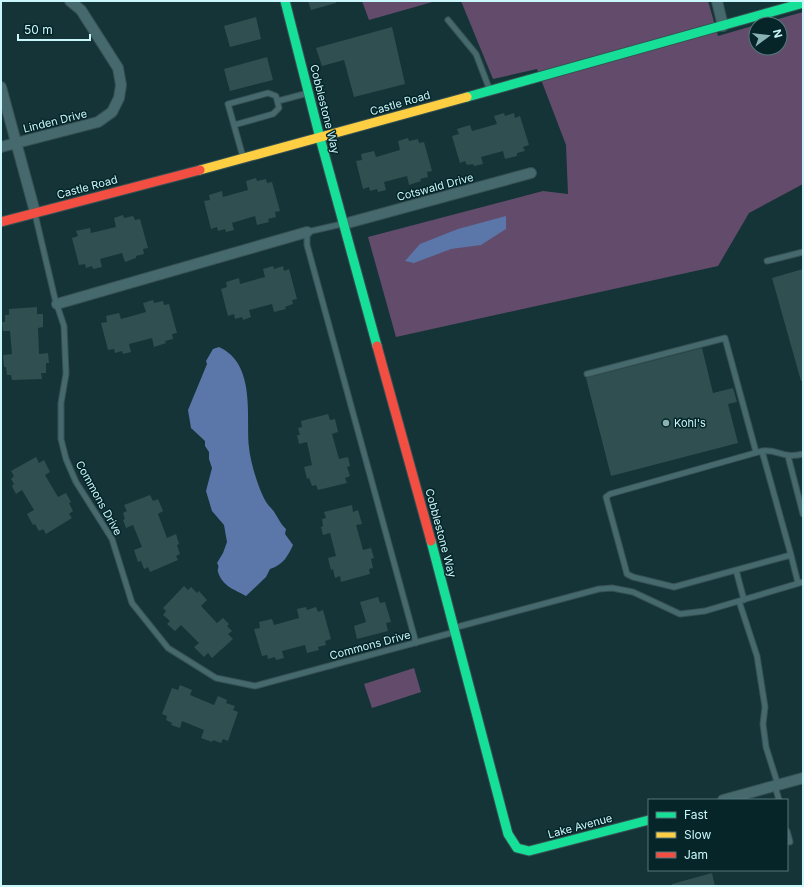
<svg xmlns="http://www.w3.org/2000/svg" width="804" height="887" font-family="Inter,sans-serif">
	<rect width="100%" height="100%" fill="#153437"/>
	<path fill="#634c6b" d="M362,1h74l-67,19z
		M461,1h247l10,35 38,-11v23h24v-24h-20l43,-12v172l-54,29 -31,53 -322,71 -28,-100 175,-46 25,3 -2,-49 -29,-76 -44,10z
		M414,668l7,24 -49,16 -8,-24z"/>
	<path fill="#5b76a8" d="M506,216v13l-25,16 -30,4 -37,14 -9,-2 15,-17 38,-15z
		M219,347c37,17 27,68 30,100 1,14 11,49 20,59 2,2 5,5 7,9 3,5 5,9 10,14l-1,5 8,11c-5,11 -10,20 -23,24l-4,8 -20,19c-12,-7 -23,-9 -28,-24 -1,-4 2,-5 -1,-9l6,-10 4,-11 -3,-17 -12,-14 -6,-20 6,-23 -3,-9v-7l-4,-6v-5l-14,-13 -3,-18 19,-46 -1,-3 7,-12z"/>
	<path fill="#304f51" d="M308,1h28v2l-25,7z
		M256,17l5,22 -31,8 -6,-21z
		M392,27l13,57 -51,13 -10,-37 -22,6 -6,-18z
		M267,57l6,23 -43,11 -6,-22z
		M504,113l1,3 9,-3 1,5 5,-2 9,29 -6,2 2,4 -8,2v3l-12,3 -2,-8 -22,6 2,7 -9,2 -1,-2 -6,1 -2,-4 -5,2 -8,-27 7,-2 -2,-5 13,-4 2,6 25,-7 -3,-8z
		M408,138l1,3 9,-2 1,4 5,-1 8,29 -5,1 1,5 -8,2 1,2 -12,4 -2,-9 -23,6 2,8 -8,2 -1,-3 -7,2 -1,-4 -6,2 -7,-28 6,-1 -1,-6 13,-3 2,6 24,-7 -2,-9z
		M256,178l1,3 9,-2 1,4 5,-1 8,29 -5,1 1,5 -8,2 1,3 -12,3 -2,-9 -23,7 2,7 -8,2 -1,-3 -7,2 -1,-4 -6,2 -7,-28 6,-1 -1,-5 13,-4 1,6 25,-7 -2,-9z
		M123,215l1,3 9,-2 2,4 5,-1 8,29 -5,1 1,5 -8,2v2l-11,4 -3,-9 -22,6 2,8 -9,2 -1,-3 -6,2 -1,-4 -6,1 -7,-27 6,-2 -2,-5 14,-3 1,5 25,-6 -2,-9z
		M273,266l1,3 9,-3 1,5 5,-2 8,30 -5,1 1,4 -8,3 1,2 -12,3 -2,-8 -23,6 2,7 -8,3 -1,-3 -7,2 -1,-5 -6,2 -7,-27 6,-2 -1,-5 13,-4 1,6 25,-7 -2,-8z
		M803,269v112h-2l-29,-103z
		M153,300l1,3 9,-2 1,4 5,-1 8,29 -5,1 1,5 -8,2 1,2 -12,4 -2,-9 -23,6 2,8 -8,2 -1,-3 -7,2 -1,-4 -6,1 -7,-27 6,-1 -1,-6 13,-3 2,6 25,-7 -3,-9z
		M37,307v7h6v13l-5,1 1,26 9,-1 1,10h-3v10h-5l1,6 -30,1 -1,-5h-4l-1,-8h-2l-1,-12 9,-1 -2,-23h-7l-1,-9h3v-7h4v-6z
		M702,348l11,45 20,-5 4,14 -9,2 10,39 -127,33 -25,-98z
		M328,414l2,6 5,-1 3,13 -6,2 7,25 9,-2 2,9 -3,1 3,9 -5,2 2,5 -29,7 -2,-5 -4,1 -3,-8 -2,1 -3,-12 8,-2 -5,-23 -8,2 -2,-9h3l-2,-7 4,-1 -1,-6z
		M36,457l3,6 5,-3 6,12 -5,3 13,22 8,-4 5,9 -2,1 4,8 -4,3 3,4 -26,16 -3,-5 -4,2 -4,-7 -2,1 -6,-11 7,-4 -12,-20 -6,4 -4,-8 2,-2 -3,-5 3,-3 -3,-5z
		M150,495l3,6 5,-2 5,12 -5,3 9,24 9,-4 3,10 -2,1 3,9 -4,2 2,4 -28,12 -2,-5 -4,2 -3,-8 -3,1 -4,-12 8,-3 -9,-22 -7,3 -3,-8 2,-1 -2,-6 4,-2 -3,-6z
		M352,505l1,7 5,-2 4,14 -6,1 7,25 8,-2 3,10 -3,1 2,9 -4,1 1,5 -29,8 -1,-6 -5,2 -2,-9 -2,1 -3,-12 8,-2 -6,-23 -7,2 -2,-8 2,-1 -1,-7 4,-1 -2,-6z
		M184,586l4,4 3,-3 6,6 2,-2 8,9 -6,6 16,17 6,-5 6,6 -2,2 5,5 -4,3 5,5 -21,19 -4,-5 -4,4 -10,-10 5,-4 -18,-18 -6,6 -8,-7 3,-3 -7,-6 3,-4 -3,-3z
		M378,597l2,6 5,-1 6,20 -5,1 2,8 -31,8 -3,-13 12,-4 -6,-20z
		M306,607l1,3 9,-3 2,5 5,-2 8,29 -6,2 1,4 -8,2 1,3 -12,3 -2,-8 -23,6 2,7 -8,2 -1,-3 -7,2 -1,-4 -5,1 -8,-27 6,-1 -1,-6 13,-3 2,6 25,-7 -2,-9z
		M180,685l12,5 -2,5 24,10 4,-9 9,4 -1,3 9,3 -2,4 5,2 -10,29 -5,-2 -2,4 -8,-3 -1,2 -11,-4 3,-8 -22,-9 -2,7 -9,-3 1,-2 -6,-3 1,-4 -5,-2 10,-26 6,2z
		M712,873l3,13h-43v-2z"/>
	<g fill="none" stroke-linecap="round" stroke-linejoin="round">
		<g stroke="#375153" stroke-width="7">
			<path id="lane" d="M448,20l28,34 13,34
				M278,101l30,-8
				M234,125l39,-11 6,-6 -3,-12 -8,-3 -40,11 15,53
				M35,214l20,85 9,27 2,48 -5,29v36l5,20 10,23 36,57 20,64 36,45 48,30 39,8 200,-54
				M342,224l-35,8v13l109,398
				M767,261l36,-9
				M587,374l138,-36 31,114
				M762,451l29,104 -117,32 -41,-10 -6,-3 -21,-77 4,-3 152,-43c17,-2 20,8 41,3
				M788,456l15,58
				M791,555l7,28
				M736,570l8,30
				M739,601l18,55 8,51 -2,17 3,23 12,38
				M457,627l142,-38 13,-1 21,4 47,22 25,-3 98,-29
				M775,786l4,14
				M787,831l3,11"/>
		</g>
		<g stroke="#375153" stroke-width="12">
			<path id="street" d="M717,1l6,25
				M1,87l34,125
				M1,147l97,-25 14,-10 7,-14 2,-13 -3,-17 -37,-58 -11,-9
				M344,224l187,-51
				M57,304l250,-72
				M723,800l80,-22"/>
		</g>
		<g stroke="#375153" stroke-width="11">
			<path id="fast" d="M285,1l35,137 57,208
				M467,97l336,-94
				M431,541l77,293 9,14 12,3 120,-31"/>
		</g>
		<g stroke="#375153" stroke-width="11">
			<path id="slow" d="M200,170l267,-73"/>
		</g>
		<g stroke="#375153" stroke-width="11">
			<path id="jam" d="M1,222l199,-52
				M377,346l54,195"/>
		</g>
		<use href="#lane" stroke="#45696c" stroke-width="5"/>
		<use href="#street" stroke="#45696c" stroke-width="10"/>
		<use href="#fast" stroke="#16e098" stroke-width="9"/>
		<use href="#slow" stroke="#ffcf43" stroke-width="9"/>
		<use href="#jam" stroke="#f24e42" stroke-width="9"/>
	</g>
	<circle fill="#8bb3b6" stroke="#052528" stroke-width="1.5" cx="666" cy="423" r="4"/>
	<g text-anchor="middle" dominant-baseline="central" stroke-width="3" stroke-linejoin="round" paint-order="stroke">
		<g font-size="11" fill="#caf7fb" stroke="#052528">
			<text transform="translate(400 103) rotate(-16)">Castle Road</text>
			<text transform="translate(325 109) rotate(76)">Cobblestone Way</text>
			<text transform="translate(55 121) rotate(-14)">Linden Drive</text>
			<text transform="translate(87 187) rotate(-15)">Castle Road</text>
			<text transform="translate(435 187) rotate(-15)">Cotswald Drive</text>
			<text transform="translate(99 498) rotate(61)">Commons Drive</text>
			<text transform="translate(441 533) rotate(75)">Cobblestone Way</text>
			<text transform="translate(370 645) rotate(-15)">Commons Drive</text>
			<text transform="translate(580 826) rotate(-15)">Lake Avenue</text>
		</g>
		<g font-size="11" fill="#caf7fb" stroke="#052528" text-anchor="start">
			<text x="674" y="423">Kohl's</text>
		</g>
	</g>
	<rect width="804" height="887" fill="none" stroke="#caf7fb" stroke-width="4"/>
	<rect x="648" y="799" width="140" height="72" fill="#052528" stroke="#54797c"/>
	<rect x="656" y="812" width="20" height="6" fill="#16e098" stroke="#54797c"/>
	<text x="684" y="819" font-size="12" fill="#caf7fb">Fast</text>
	<rect x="656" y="832" width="20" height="6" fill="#ffcf43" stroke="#54797c"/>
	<text x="684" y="839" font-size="12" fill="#caf7fb">Slow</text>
	<rect x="656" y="852" width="20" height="6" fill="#f24e42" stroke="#54797c"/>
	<text x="684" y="859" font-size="12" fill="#caf7fb">Jam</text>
	<g transform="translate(768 36) rotate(75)"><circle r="19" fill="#052528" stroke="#54797c"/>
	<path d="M0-3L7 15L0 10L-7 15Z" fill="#8bb3b6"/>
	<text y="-6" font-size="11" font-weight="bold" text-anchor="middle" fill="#caf7fb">N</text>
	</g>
	<path d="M18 34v6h72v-6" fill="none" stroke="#caf7fb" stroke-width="2"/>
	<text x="24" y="34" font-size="12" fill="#caf7fb" stroke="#052528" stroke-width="3" paint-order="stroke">50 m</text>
</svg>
